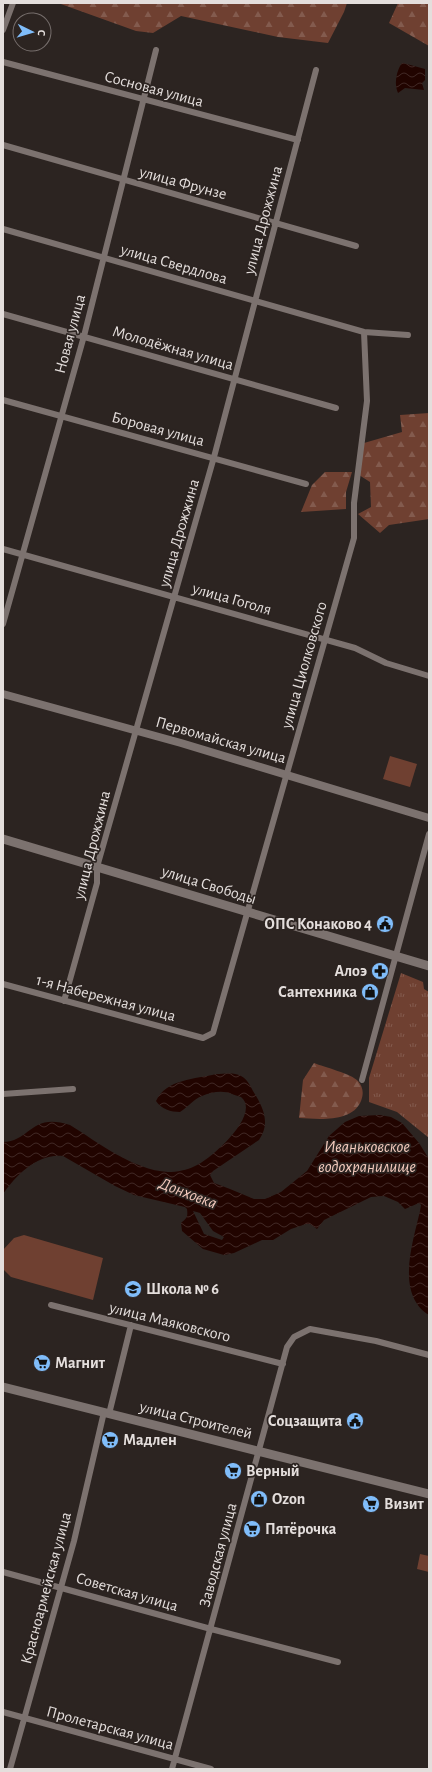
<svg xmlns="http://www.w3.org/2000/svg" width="432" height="1772" font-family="'Alegreya Sans',sans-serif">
	<defs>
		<pattern id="forest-firs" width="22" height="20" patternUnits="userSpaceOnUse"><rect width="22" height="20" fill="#6f4031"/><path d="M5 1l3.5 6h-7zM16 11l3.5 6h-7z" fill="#835b4e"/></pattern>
		<pattern id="park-tufts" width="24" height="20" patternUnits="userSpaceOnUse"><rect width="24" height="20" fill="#6f4031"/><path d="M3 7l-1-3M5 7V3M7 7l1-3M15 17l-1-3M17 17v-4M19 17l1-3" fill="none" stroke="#835b4e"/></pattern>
		<pattern id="water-waves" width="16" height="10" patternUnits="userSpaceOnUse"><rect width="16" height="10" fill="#210400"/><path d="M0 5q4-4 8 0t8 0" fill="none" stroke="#412825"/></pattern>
	</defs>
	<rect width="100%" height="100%" fill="#2c2421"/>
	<path fill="#6f4031" d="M390,756l27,8 -7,23 -27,-8z
		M24,1235l79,23 -10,42 -82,-23 -8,-8v-19l11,-12z
		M420,1554l9,2v16l-12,-3z"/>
	<path fill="url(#forest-firs)" d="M58,3h289l-3,9 -16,31 -50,-6 -97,-21 -28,17 -17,-2z
		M398,3h31v43l-40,-23z
		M429,413v106l-40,6 -9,8 -22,-19 13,-7 -1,-25 -11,-7 5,-32 38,-11 -2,-17z
		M325,472h27l-6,20v17l-45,3 11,-27z
		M314,1063c10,4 38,11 44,18 5,6 6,12 3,20 -9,22 -43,18 -62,17l4,-38z"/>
	<path fill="url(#park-tufts)" d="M401,973l22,9 1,7 5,3v146l-32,-26 -28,-10v-24z"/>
	<path fill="url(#water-waves)" fill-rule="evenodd" d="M403,63l22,6v11l-3,3 2,7 -19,-2 -7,5c-4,-9 -2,-20 3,-29z
		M216,1074c8,0 18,-2 25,2 6,3 9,9 12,15 10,16 18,32 6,49l-46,31 -3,4 4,8 16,6 24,10h11l16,-7 26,-21 22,-35 16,-14 14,-6 21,-1 11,2 11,6 17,20 10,16v156c-34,-21 -16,-73 -9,-104l1,-6 -2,-2 -14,6 -7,-7 -14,-6 -13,1 -47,23 -7,9 -7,-5h-4l-15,5 -18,11h-11l-28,13 -10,2 -21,-6 -21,-18 -1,-8c6,-5 7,-6 6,-14l-2,-2 -51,-12 -19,-9 -52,-30c-25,-3 -47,19 -60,38v-52c28,-1 28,-30 67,-17 29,18 63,45 98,47 9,0 19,-2 27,-6 15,-6 67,-52 46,-69 -3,-1 -7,-2 -9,-3 -9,-4 -21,-2 -30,2 -8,3 -14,11 -22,16 -9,0 -19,-3 -24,-11 10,-22 40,-22 60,-27zM193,1211l7,2 13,18 11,6 -2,3 -18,-6z"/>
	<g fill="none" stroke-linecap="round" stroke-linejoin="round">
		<path stroke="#7c726f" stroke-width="6" d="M3,30l10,-27
			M3,62l295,78
			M3,145l353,101
			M3,229l361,103 44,3
			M3,314l333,94
			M3,400l303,84
			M3,549l352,99 31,15 43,13
			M3,624l81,-288 72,-286
			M3,984l200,54 10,-5 141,-495v-35l13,-102 -3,-69
			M64,1001l33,-118v-16l117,-410 102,-387
			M362,1080l67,-246
			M3,1094l70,-5
			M51,1305l232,59
			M109,1414l22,-89
			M3,1572l208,57 127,33
			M3,1712l208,57
			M10,1769l64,-228 30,-129
			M172,1769l115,-422 7,-10 16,-8 66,12 53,14"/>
		<path stroke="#7c726f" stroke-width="8" d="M3,694l178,49 248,75"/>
		<path stroke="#7c726f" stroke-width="9" d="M3,839l426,127
			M3,1387l426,107"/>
	</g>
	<defs>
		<g id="civic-disc" transform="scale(0.9)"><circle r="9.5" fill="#80bdfa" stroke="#2c2421"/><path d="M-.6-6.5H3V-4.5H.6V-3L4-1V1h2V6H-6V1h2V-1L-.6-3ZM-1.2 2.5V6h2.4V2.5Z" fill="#111"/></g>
		<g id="pharmacy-disc" transform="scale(0.9)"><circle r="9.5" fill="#80bdfa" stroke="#2c2421"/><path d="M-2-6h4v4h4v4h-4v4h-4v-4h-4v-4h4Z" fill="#111"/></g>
		<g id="shop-disc" transform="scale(0.9)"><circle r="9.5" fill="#80bdfa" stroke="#2c2421"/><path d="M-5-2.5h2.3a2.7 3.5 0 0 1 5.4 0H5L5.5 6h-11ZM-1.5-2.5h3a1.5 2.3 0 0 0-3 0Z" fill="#111"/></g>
		<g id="school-disc" transform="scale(0.9)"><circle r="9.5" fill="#80bdfa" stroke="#2c2421"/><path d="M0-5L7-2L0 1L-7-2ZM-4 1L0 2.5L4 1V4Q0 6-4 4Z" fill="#111"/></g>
		<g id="supermarket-disc" transform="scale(0.9)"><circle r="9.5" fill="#80bdfa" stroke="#2c2421"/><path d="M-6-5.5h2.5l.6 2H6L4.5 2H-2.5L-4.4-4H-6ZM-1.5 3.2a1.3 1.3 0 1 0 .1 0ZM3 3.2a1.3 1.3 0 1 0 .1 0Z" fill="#111"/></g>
	</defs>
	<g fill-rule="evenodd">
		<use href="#civic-disc" x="385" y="924"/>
		<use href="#pharmacy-disc" x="380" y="971"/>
		<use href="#shop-disc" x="370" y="992"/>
		<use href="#school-disc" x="133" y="1289"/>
		<use href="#supermarket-disc" x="42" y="1363"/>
		<use href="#civic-disc" x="355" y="1421"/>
		<use href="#supermarket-disc" x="110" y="1440"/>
		<use href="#supermarket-disc" x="233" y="1471"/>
		<use href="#shop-disc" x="259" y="1499"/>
		<use href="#supermarket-disc" x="371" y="1504"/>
		<use href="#supermarket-disc" x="252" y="1529"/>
	</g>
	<g text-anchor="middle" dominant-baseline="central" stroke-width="3.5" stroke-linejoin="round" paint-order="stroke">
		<g font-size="16" fill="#e4dedc" stroke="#2c2421">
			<text transform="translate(154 89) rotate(15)">Сосновая улица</text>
			<text transform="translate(183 183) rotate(15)">улица Фрунзе</text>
			<text transform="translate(263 220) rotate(-75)">улица Дрожжина</text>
			<text transform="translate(174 264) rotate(16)">улица Свердлова</text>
			<text transform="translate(70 334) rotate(-75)">Новая улица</text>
			<text transform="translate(173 348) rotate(16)">Молодёжная улица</text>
			<text transform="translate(158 429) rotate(15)">Боровая улица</text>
			<text transform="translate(179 533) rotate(-74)">улица Дрожжина</text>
			<text transform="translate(232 599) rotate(16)">улица Гоголя</text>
			<text transform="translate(304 665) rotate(-74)">улица Циолковского</text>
			<text transform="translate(221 740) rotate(16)">Первомайская улица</text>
			<text transform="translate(92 845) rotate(-76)">улица Дрожжина</text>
			<text transform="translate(209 885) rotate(17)">улица Свободы</text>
			<text transform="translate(106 998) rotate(15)">1-я Набережная улица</text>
			<text transform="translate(170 1322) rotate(14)">улица Маяковского</text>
			<text transform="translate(196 1420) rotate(14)">улица Строителей</text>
			<text transform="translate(218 1555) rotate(-75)">Заводская улица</text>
			<text transform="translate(46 1588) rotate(-75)">Красноармейская улица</text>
			<text transform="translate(127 1592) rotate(16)">Советская улица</text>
			<text transform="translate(110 1728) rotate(15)">Пролетарская улица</text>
		</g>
		<g font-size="16" font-weight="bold" fill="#e4dedc" stroke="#2c2421" text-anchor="start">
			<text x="372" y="924" text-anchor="end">ОПС Конаково 4</text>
			<text x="367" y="971" text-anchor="end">Алоэ</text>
			<text x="357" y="992" text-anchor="end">Сантехника</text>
			<text x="146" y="1289">Школа № 6</text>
			<text x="55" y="1363">Магнит</text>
			<text x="342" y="1421" text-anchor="end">Соцзащита</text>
			<text x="123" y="1440">Мадлен</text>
			<text x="246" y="1471">Верный</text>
			<text x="272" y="1499">Ozon</text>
			<text x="384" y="1504">Визит</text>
			<text x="265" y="1529">Пятёрочка</text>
		</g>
		<g font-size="17" font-style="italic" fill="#f4cbbe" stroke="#2c2421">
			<text x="367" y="1146">Иваньковское<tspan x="367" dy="20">водохранилище</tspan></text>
			<text transform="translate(188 1193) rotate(21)">Донховка</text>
		</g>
	</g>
	<rect width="432" height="1772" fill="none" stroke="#e4dedc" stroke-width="8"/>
	<g transform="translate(32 32) rotate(95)"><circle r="19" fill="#2c2421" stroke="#766e6c"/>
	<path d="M0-3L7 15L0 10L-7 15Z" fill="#80bdfa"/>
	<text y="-6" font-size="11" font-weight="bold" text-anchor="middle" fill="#e4dedc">С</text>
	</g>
</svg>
